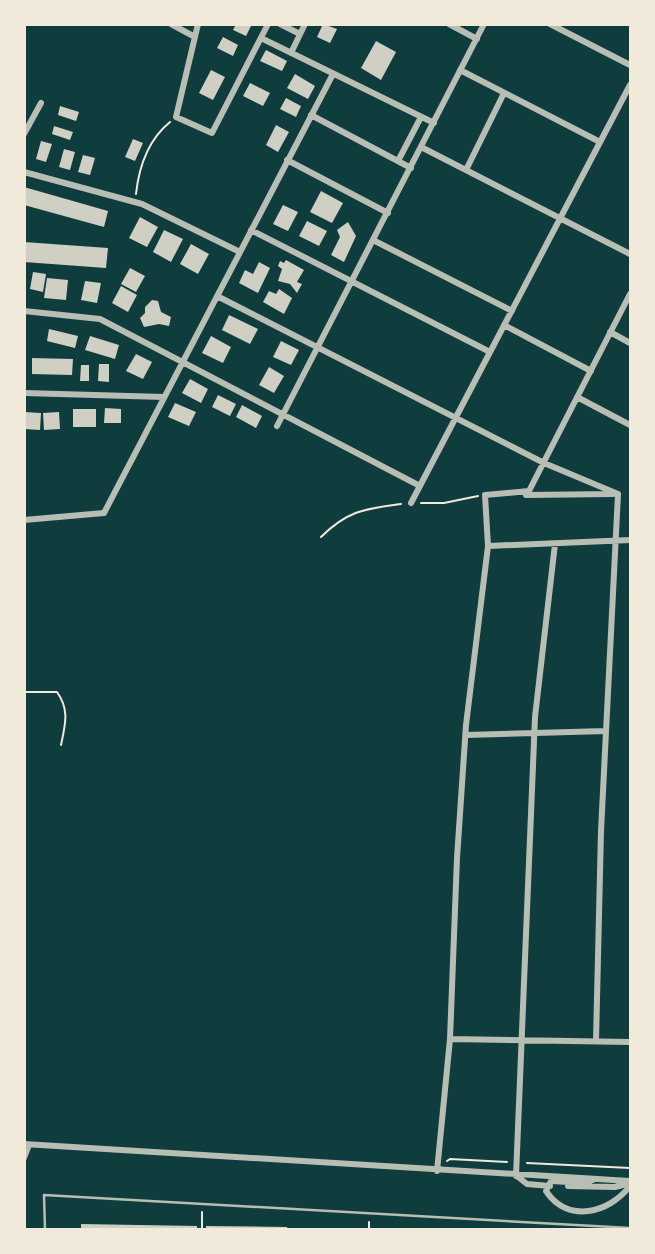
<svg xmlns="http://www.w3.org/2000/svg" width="655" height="1254" font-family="'IBM Plex Sans',sans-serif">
	<rect width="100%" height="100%" fill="#0f3d3e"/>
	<path fill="#cfcfc3" d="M236,24h16l-6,12 -13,-6z
		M323,24l14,5 -7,14 -13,-6z
		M223,37l15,8 -5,11 -16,-8z
		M376,41l20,11 -15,28 -20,-12z
		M266,50l21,11 -5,10 -22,-10z
		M211,70l14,7 -12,23 -14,-7z
		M295,74l20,12 -7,13 -21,-11z
		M250,83l20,10 -7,13 -20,-10z
		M286,98l15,8 -5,11 -16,-8z
		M60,106l19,6 -3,9 -18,-6z
		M276,125l13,7 -11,20 -12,-7z
		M54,126l19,6 -3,8 -18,-6z
		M133,139l10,4 -8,18 -10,-4z
		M41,141l11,3 -6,18 -10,-3z
		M64,149l11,3 -5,18 -11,-3z
		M83,155l12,3 -5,17 -12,-3z
		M24,187l84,24 -4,16 -80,-22z
		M321,191l22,12 -11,20 -22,-11z
		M283,205l15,7 -10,19 -15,-7z
		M140,217l18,10 -11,20 -18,-9z
		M307,221l20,10 -8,15 -20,-10z
		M348,222l8,14 -12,26 -13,-7 9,-18 -3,-7z
		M164,230l19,9 -12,23 -18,-10z
		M24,242l84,6 -2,20 -82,-6z
		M191,244l18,10 -11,20 -18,-10z
		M286,260l18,10 -7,12 5,2 -5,9 -7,-9 -12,-3 4,-12 -4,-3 2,-5 4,2z
		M259,262l11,6 -12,25 -19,-10 6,-13 8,4z
		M130,268l15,8 -9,16 -15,-8z
		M33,272l13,2 -3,18 -13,-3z
		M47,278l21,2 -2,20 -22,-2z
		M85,281l16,2 -4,20 -16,-3z
		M121,286l16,9 -9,17 -16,-9z
		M279,289l13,9 -8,16 -21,-12 6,-11 7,3z
		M152,300l6,1 3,11 10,5 -2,9 -10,-2 -15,3 -4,-9 5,-5v-6z
		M229,315l29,14 -8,15 -28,-14z
		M49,329l29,7 -3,12 -28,-7z
		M90,336l29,9 -4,14 -30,-9z
		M211,336l20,11 -8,16 -21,-10z
		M281,341l18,9 -8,15 -18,-8z
		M136,354l16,8 -9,17 -17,-8z
		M32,358l41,1 -1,16 -40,-1z
		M99,364h10v18l-11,-1z
		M81,365h8v16h-9z
		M269,367l15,9 -10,17 -15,-8z
		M190,379l18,10 -7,14 -19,-10z
		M218,395l18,9 -6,12 -18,-9z
		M175,403l21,9 -7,14 -21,-9z
		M242,405l20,11 -6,12 -20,-11z
		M105,408l16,1v14h-17z
		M73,409h23v18h-23z
		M24,412l17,1 -1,17 -16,-1z
		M59,412l1,17 -16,1 -1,-17z
		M81,1224l116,2v4h-116z
		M206,1226l81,1 1,3h-82z"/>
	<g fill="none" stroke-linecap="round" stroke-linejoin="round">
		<path stroke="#f1e9da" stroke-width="2" d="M136,194c3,-28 12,-54 34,-72
			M421,503h23l34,-7
			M321,537c27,-27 44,-28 80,-33
			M24,692h33c13,18 8,33 4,53
			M447,1161l3,-2 57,3
			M527,1163l103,5
			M369,1222v8
			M202,1230v-18"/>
		<path stroke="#b8beb3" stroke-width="2.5" d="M45,1230l-1,-35 586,33"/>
		<path stroke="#b8beb3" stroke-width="6" d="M171,24l24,13
			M198,24l-22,93 36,16 56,-109
			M280,24l20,10
			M449,24l28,15
			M550,24l80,41
			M261,38l173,85
			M291,53l14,-29
			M460,70l140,72
			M311,115l100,53
			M24,134l17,-31
			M421,147l209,107
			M287,160l101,53
			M398,161l23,-44
			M466,170l38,-77
			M24,172l118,32 98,48
			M251,230l239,122
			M373,240l139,71
			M217,296l327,167 74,31
			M24,311l76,8 320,167
			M504,325l87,46
			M610,332l20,11
			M24,393l140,4
			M577,397l53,28
			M277,426l207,-402
			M526,495l87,-1
			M411,503l219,-418
			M24,520l80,-7 229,-439
			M488,546l142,-6
			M466,735l140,-4
			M450,1039l180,3
			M596,1041l5,-210 17,-337
			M24,1144l606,37
			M24,1158l5,-13
			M437,1171l13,-132 7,-181 9,-133 22,-179 -3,-51 44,-4 101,-197
			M516,1176l19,-459 20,-173
			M518,1177l9,7 23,2
			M595,1179l-10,4 -34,-2 -5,10c22,33 63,22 84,-5
			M568,1186l47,1 15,-4"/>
	</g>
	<rect width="655" height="1254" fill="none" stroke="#f1e9da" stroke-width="52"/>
</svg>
